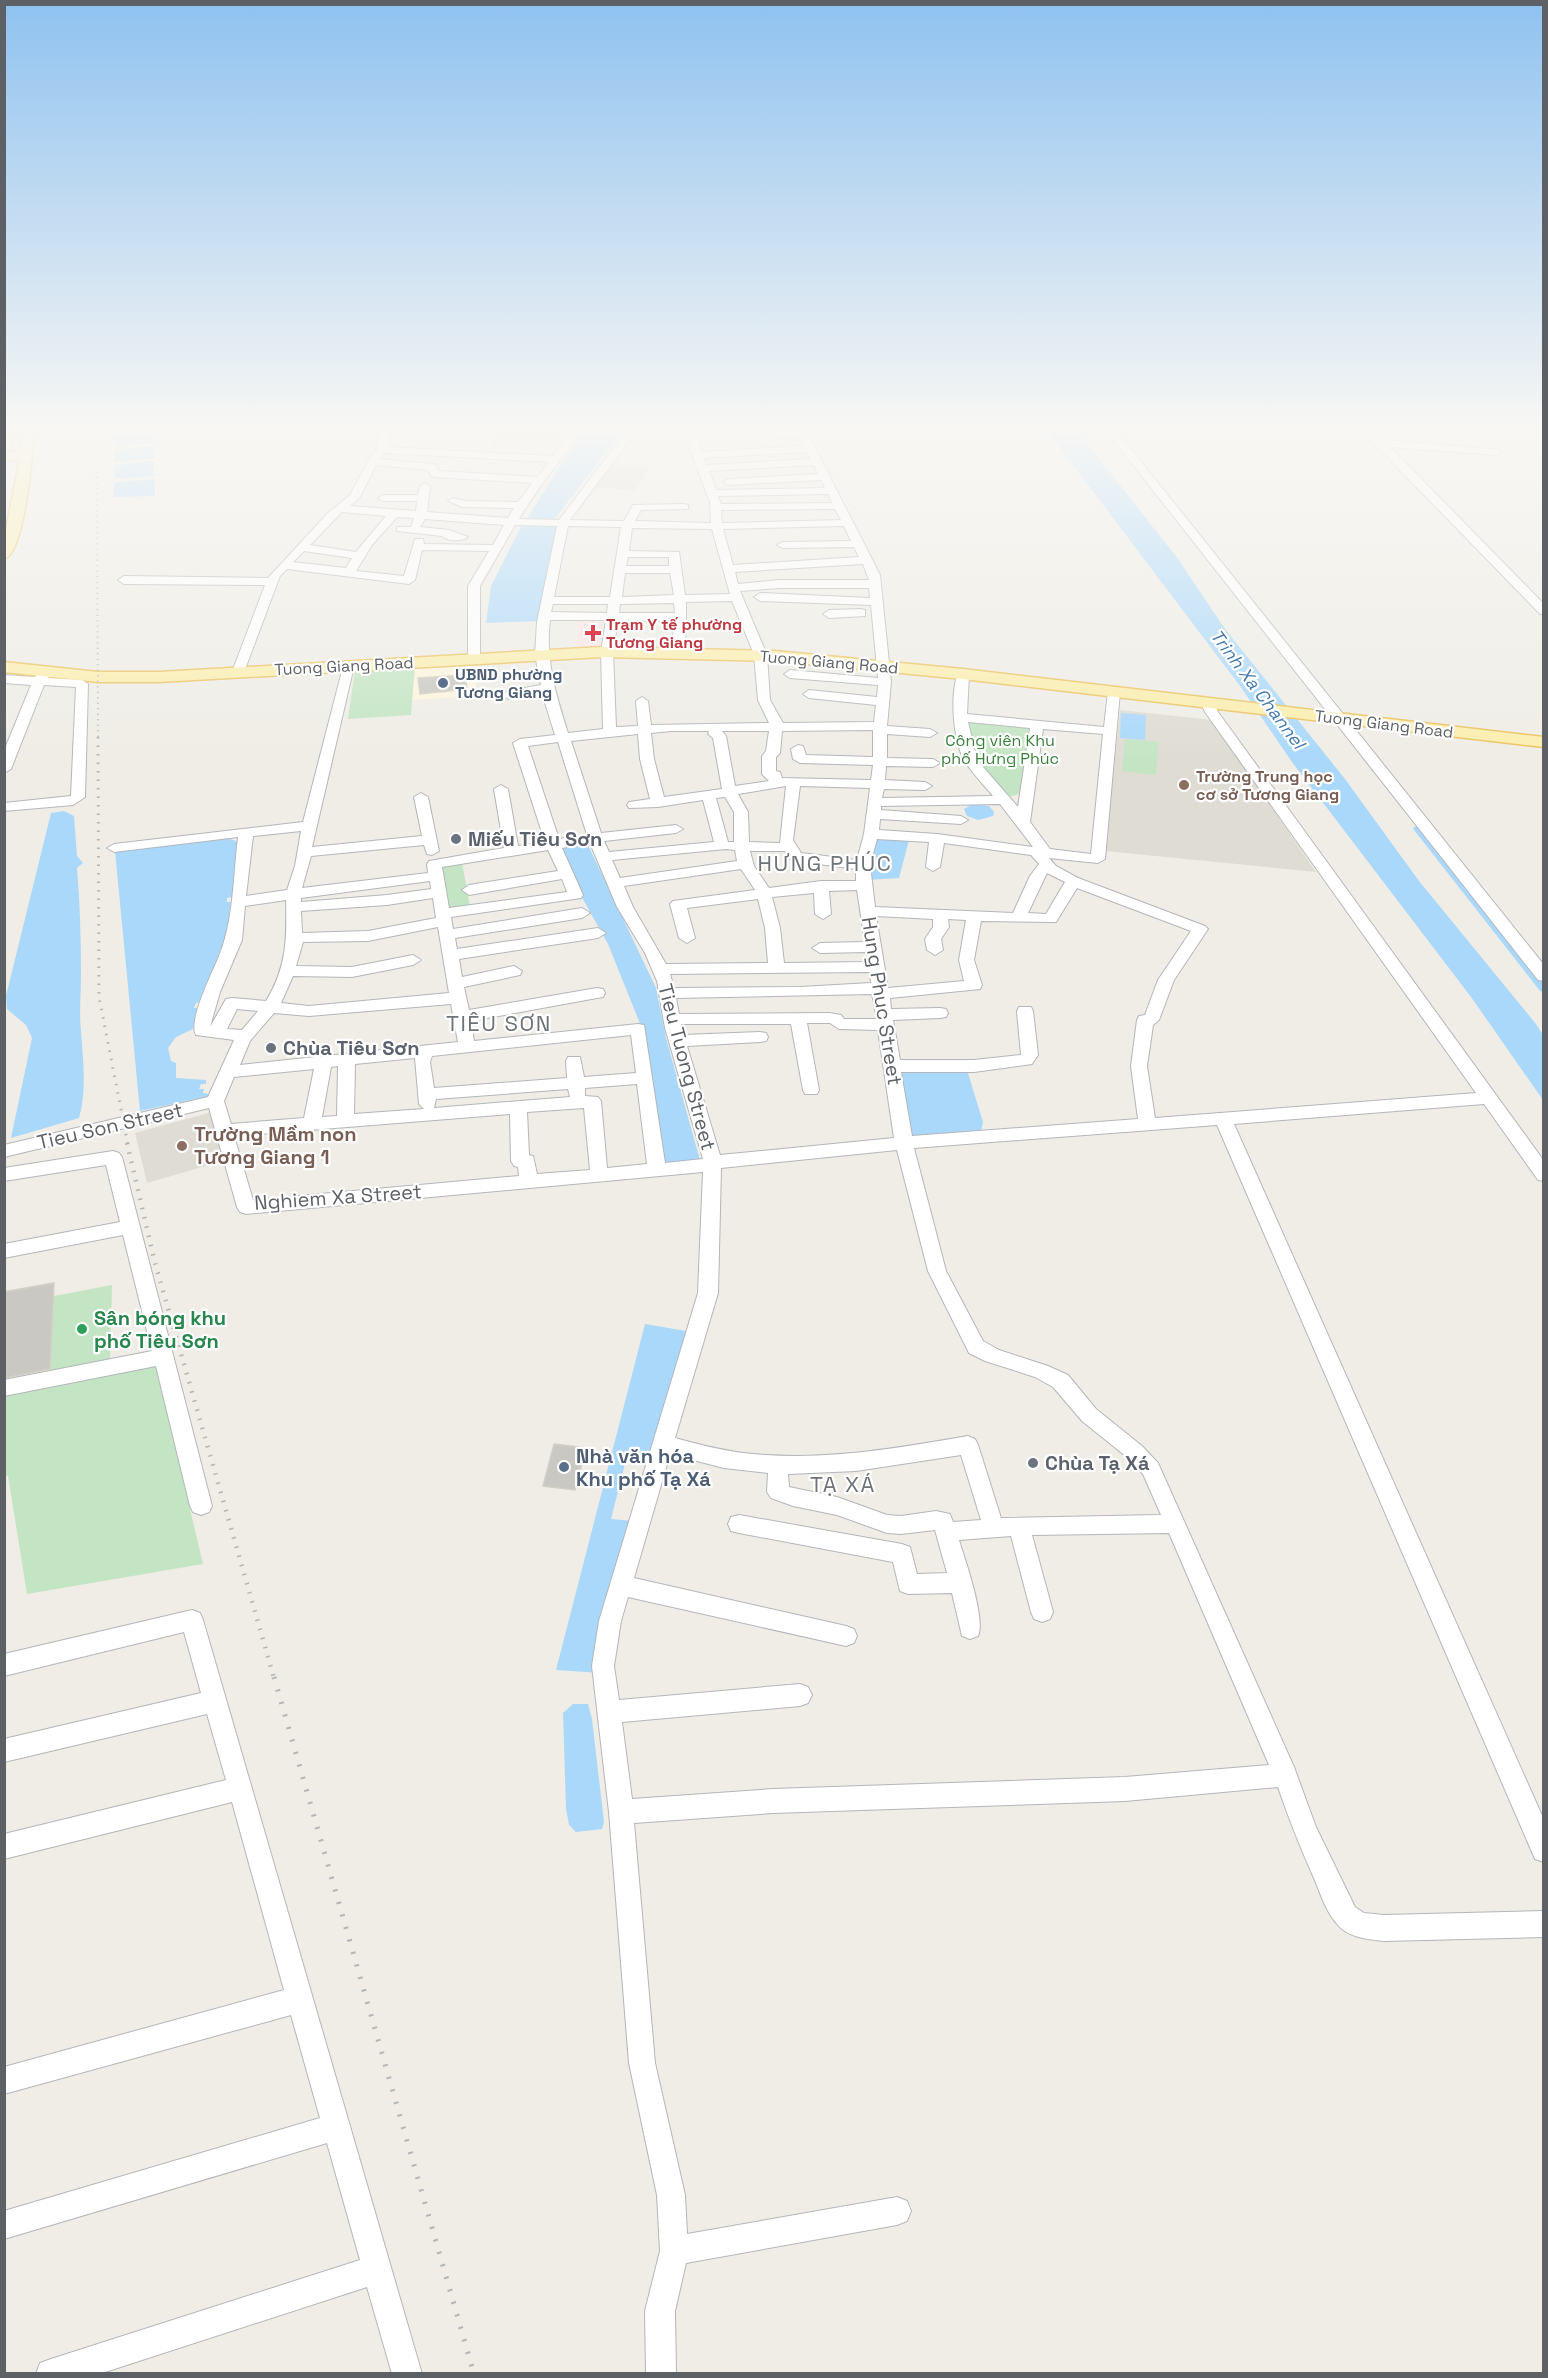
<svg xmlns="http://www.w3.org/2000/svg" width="1548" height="2378" font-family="'Space Grotesk',sans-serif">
	<rect width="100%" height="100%" fill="#efede6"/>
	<path fill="#fcf5dd" d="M476,662l-1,34 -63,4 3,-34z"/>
	<path fill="#dfdcd4" d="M497,428h77l-1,5 -14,1 -1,15 -66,-2z
		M611,464l39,4 -16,23 -39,-4z
		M1120,710l92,10 104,152 -211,-21z
		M216,1111l14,48 -83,24 -12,-50z"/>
	<path fill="#fae5e3" d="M579,618l32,1 -6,29 -29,1z"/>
	<path fill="#c4e5c4" d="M415,666l-4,49 -63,4 7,-50z
		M969,722l60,5 -7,66 -14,4 -35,-40z
		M1125,739l33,3 -2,33 -34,-4z
		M462,862l8,45 -24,3 -7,-44z
		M112,1285l-2,76 -60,11 4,-76z
		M156,1366l47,198 -176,30 -19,-118h-3v-84z"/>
	<path fill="#aad8fb" d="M1045,428h30l103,131 47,70 120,150 74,102 117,143 7,11v65l-72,-103 -179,-235 -52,-76z
		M151,432l2,11 -37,3 -2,-10z
		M603,434l15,3 -65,84 -26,-2 39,-63 17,-21z
		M153,446l2,12 -40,4v-12z
		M153,461l1,15 -39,3v-14z
		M155,479v17l-41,1v-14l3,-1z
		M522,525l35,1 -18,95 -53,2 5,-37z
		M1121,713l25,2 -1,25 -25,-2z
		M972,804l17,2 5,6 -1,4 -15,4 -11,-4 -3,-7z
		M64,811l10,5 3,40 6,7 -6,5c3,36 4,72 4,107 0,19 -2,38 0,56 2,29 6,59 -2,87l-68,20 21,-100 -6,-13 -19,-16 -1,-13 45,-183z
		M873,836l36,4 -10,38 -32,2z
		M228,838l10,4 -6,55 -5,1v4h4l-5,34 -26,66 -4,1 -2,5h5l-6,21 -17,8 -8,11 3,13 5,2v15l30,2v4h-5l-2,5h5l-1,4 6,1v2l-69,15 -25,-260z
		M587,843l69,145 10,50 35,126 -41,2 -21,-145 -31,-77 -28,-50 -18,-44 1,-3z
		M901,1069l66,1 16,52 -2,9 -71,5 -12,-59z
		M645,1324l41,7 -36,123 -22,-2 -17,67 22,2 -32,152 -45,-3z
		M573,1704h15l4,15 12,103 -2,7 -26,3 -7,-7 -3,-17 -3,-95z"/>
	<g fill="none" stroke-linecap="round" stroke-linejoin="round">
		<path fill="#aad8fb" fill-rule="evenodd" d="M1418,825l4,1 122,153v13l-4,-1 -126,-161 -1,-2z"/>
	</g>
	<path fill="#cac8c2" stroke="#d3cfc4" stroke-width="1.5" d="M465,675l2,14 -47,5 -2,-16z
		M54,1283l-4,86 -46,9v-86z
		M554,1444l32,4 -11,42 -32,-4z"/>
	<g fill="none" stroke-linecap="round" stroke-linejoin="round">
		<g stroke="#b3b6ba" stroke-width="2">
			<path id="minor" d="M379,428h10l-1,19 165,9 19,-28h67l-69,92 54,1 9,-16 51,-1 4,1v4l-47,1 -6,11 76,2 -1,-20 -22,-60v-5l8,-10h49l52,4 -2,-4h10l75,147 11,107 -4,44 43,3 7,4 -7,4 -43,-3v24l46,1 7,4 -7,4 -47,-1 -1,14 40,2 7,4 -7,4 -41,-1 -2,9 111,-2c-9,-11 -19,-21 -27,-33 -13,-19 -17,-71 -7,-92h8l2,3 -2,40 137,13 4,-35 6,-4 6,4 -15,167 -7,4 -49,-5 7,8 22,12 127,48 3,3 -34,51 -15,40 -6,5 -6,41 8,52 321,-25 -271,-381 -4,-9 7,-4 5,1 5,12 326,449v20l-6,-1 -54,-76 -250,20 310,696v42l-9,-3 -318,-734 -303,23 32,123 37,70 16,9 49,16 20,9 28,34 46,37 16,17 136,304 22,60 39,80 9,6 20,2 160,-4v26l-160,4c-16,-2 -36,-3 -47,-17 -10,-11 -16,-28 -21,-41 -14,-32 -27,-63 -38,-96l-153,14 -352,12 -139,10 21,240 30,132 2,39 210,-37 10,4 4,10 -4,10 -10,4 -211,38 -11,48 1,63h-30l-1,-63 15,-60 -3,-56 -28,-132 -20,-251 -17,-146 7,-45 99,-328 5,-121 -457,42 -6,-2 -3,-5 -28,-99 -205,49v-12l204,-48 26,-57 -38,-5c-8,-13 15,-60 21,-74 17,-38 16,-83 21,-124l-124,15 -7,-4 7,-4 189,-22 41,-159h8l2,3 -42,181 110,-11 -8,-39 7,-4 7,4 11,54 -7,4 -5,-1 -3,-9 -113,11 -9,32 126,-15 -1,-9 2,-3 75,-13 -10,-59 7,-4 7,4 10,57 27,-4 -32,-99 7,-4 35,-4 -13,-42 -34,6 -6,-4 6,-4 33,-6 -6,-30 2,-33 20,-96 -42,-1 -35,61v73l-6,4 -6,-4v-73l21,-35 -67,-1 -7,30 -6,4 -122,-15 -7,7 -36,96 -6,4 -6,-4 33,-87 -141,-1 -6,-4 6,-4 144,2 60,-65 22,-18 22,-41 6,-6zM704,430l96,9 4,7 -103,6 -3,-14zM580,433h45l-66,87 -40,-1c18,-31 41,-57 61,-86zM807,452l3,7 -104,6 -2,-7zM384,453l165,9 -11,15 -99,-6 -3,-6 -4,-1 -53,-5zM376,465l52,5 3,6 4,1 97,6 -14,19 -52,-1 -13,-3 -5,3 14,6 52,1 -6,10 -81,-6 3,-26 -5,-3 -5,3 -2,9h-35l-5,3 5,3h34l-1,10 -66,-5 10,-9zM814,465l4,9 -90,5 -5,3 5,3 93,-5 4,8 -109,2 -7,-19zM828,494l4,9 -111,1 -3,-8zM835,509l6,11 -119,3 -1,-13zM342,512l44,4 -30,36 -46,-7zM397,517l17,1 -3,9h-14v4l45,5c5,5 20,6 26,1l-19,-7 -29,-3 5,-8 79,6 -11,20 -69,-1 -1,-5h-8l-11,37 -48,-5 16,-26zM568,526l53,1 -11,70h-56zM844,526l7,15 -68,1 -6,3 6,3 71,-1 5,10 -126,8 -10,-36zM632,528l80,1 18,65 -45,1 -6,-43 -50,-1zM304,551l48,7 -6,10 -53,-6zM628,557h41v9h-43zM863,564l6,16h-90l-41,4 -3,-12zM625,573h45l4,22 -52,2zM779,588h90l1,10 -110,-5 -6,4 6,4 111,4 7,73 -88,-8 -6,4 6,4 88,7 -1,12 -68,-7 -6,4 6,4 67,7 -2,17 -91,1 -13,-23 -3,-45 -27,-64zM732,601l22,53 4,46 11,23 -118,2 -3,-24 -6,-4 -6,4 2,25 -22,1 -3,-75 5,-32 57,1 -4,32 6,4 4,-1 5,-23v-31zM674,603l1,10h-56l1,-9zM553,604h55l-1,9 -56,-1zM550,620h56l-5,32 2,77 -35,4c-12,-38 -23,-73 -18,-113zM968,722l62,6 -12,79 -41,-47zM1043,729l60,5 -12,120 -41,-5 -20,-27zM873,730v27l-67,-2 -3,-9 -5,-1 -7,4 2,10 7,4 73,2 -2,15 -89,-2 -2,-6 -4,-1v-14l4,-4 2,-22zM671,731h38l-1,3 5,4 9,51 -58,8 -10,-38 -3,-26zM722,731h47l-3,20 -4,5v18l7,7 -34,5 -9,-50zM638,734l2,25 10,40 -21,3 -2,3 2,3 29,-1 45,-7 11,42 -105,10 -5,-11 72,-8 7,-4 -7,-4 -75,8 -30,-92zM558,742l29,93 -28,4 -31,-93zM786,786l-6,57 -31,-1 -1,-30 -10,-18zM800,786l70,2 -6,46 -7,26 -56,-7 -8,-13zM725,797l9,15v30h-6l-12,-44zM1000,804l33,43 -96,-13 -58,-4 1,-11 81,5 7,-4 -7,-4 -80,-6v-4zM301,831l-6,35 -8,24 -41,6 7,-60zM877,839l52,3 -3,25 7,4 7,-4 4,-24 87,12 8,9 -9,12 -17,37 -138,-6 -5,-42zM590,843l27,64 28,46 12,28 8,47 38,131 -38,4 -21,-138 -6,-1 -164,17 -3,-20 126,-23 6,-1 2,-4 -2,-4 -6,-1 -128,22 -5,-23 56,-12 2,-4 -8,-5 -52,11 -3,-18 139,-21 8,-5 -8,-5 -141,21 -2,-11 127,-20 8,-5 -8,-5 -129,21 -2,-12 130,-19 2,-3 -21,-47zM726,849l9,1 2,11 -117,17 -8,-18zM548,850l10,21 -89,14 -7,5 7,5 93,-16 5,13 -118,16 -7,-41zM750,851h35l6,9 5,1 60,8v12h-35l-52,7 -15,-22zM741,869l14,21 -82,11 -3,3 9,34 8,5 8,-5 -8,-30 71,-9 7,29 3,35 -102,1 -33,-57 -9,-21zM1047,873l18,9 -19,32 -18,-1zM430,881l1,8 -44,6 -86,7v-4zM1077,888l114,43 -33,49 -13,35 -6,1 -2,4 -6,46 7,53 -226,17 -11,-64h73l58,-8 6,-9 -5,-44 -2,-4h-12l-2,4 4,44 -47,5h-74l-7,-40 47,-2 6,-1 2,-4 -2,-4 -6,-1 -49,1 -1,-11 90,-9 2,-4 -8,-25 7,-39 75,1zM857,890l8,52 -45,1 -8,5 8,5 47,-1 1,10 -84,1 -4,-35 -8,-31 42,-4 1,21 8,5 8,-5 -2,-23zM433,898l3,20 -68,13 -66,2 -1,-22 86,-6zM286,900c1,38 1,67 -20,101l-34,-3 -6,1 -16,28 10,-35 22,-52 3,-34zM876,916l57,3v8l-8,12 2,11 8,5 8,-5 -2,-11 8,-12 -1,-8 18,1 -7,40 5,21 -76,7zM438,927l11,66 -140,13 -28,-3 12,-27 59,1 61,-12 8,-5 -8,-5 -61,12 -56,-1 7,-24 65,-1zM870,972l1,11 -71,4 -126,1 -4,-14zM872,994l5,25h-33l-3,-4 -12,-2 -150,1 -3,-16zM451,1004l7,38 -218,23 10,-24 24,-28 35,3zM237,1009l21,2 -16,19 -15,-1zM807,1023h23l9,6 39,1 16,108 -174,17 -33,-109 73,-4 6,-1 2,-4 -2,-4 -6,-1 -77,3 -2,-11h110l12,66 2,4h12l2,-4zM631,1035l5,38 -52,4 -4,-20h-12l-2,4 1,17 -133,10 -4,-26 2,-6zM415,1058l4,46 5,5 -70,5 1,-50zM338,1066l-1,50 -15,1 9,-50zM314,1069l-10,49 -73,6 -7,-23 10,-24zM637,1084l10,80 -40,4 -6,-67 -3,-4 -13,-1v-8zM568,1089l2,8 -136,11 2,-9zM584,1108l6,62 -53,4 -4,-18 -4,-1 -2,-43zM510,1114l1,47 3,5 4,1 1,9 -266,24 -19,-64zM897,1150l31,121 41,82 16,8 50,16 18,10 29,34 46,37 15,16 18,41 -160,3 -23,-73 -3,-6 -7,-3c-75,13 -149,26 -225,17 -23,-3 -46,-9 -68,-15l43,-145 3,-125zM670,1454l54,14 44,5 -1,19 4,6 22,8 44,9 50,18 14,1 34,-4 12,43 -30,1 -7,-27 -8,-3 -163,-29 -8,2 -3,7 3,7 8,2 154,29 7,29 8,3 44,-1 10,43 8,3 8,-3c8,-17 -13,-76 -19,-96l52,-4 20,76 3,7 8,3 8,-3 3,-7 -21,-77 137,-2 100,232 -144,12 -352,12 -141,10 -10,-77 178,-16 8,-3 4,-8 -4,-8 -8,-3 -181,16 -5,-34 7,-45 7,-24 218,49 8,-3 3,-7 -3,-7 -8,-3 -212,-48zM961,1455l20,65 -28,2 -3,-8 -14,-3 -35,5 -14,-1 -50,-18 -48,-10 -1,-13 68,-3z
				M1104,428h10l430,537v16l-6,-1z
				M1359,428h11l13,12 117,10 1,2 -5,3 -106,-8 154,157v10h-4z
				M861,609l4,1v6l-36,2 -6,-4 6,-4z
				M45,669l6,4 -3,5 34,2 6,4 -3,113 -12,8 -69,6v-8l67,-7 5,-109 -32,-2 -33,84 -7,4v-22l27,-66 -27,-2v-8l31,2 6,-7z
				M113,1151l6,2 3,4 90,349 -3,6 -8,3 -8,-3 -3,-6 -34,-140 -152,30v-16l148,-29 -29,-116 -119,23v-14l116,-22 -14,-57 -102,16v-13z
				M192,1610l8,3 3,7 219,754h-30l-25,-87 -268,87h-63l4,-11 11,-4 309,-99 -33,-117 -323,96v-28l316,-93 -29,-103 -287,79v-27l280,-77 -52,-188 -228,57v-25l222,-54 -19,-66 -203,48v-23l197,-46 -17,-61 -180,44v-22z"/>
		</g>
		<g stroke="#ebc363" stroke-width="3">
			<path id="major" d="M4,428h8l-2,21 -6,4z
				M22,428h12c-1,21 -9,126 -30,131 0,-34 11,-66 15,-100l-15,2v-8l16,-2z
				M603,647l172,4 188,18 581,68v10l-581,-68 -188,-18 -172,-4 -444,25h-61l-94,-10v-10l94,10h61z"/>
		</g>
		<use href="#minor" fill="#fff" fill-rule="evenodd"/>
		<use href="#major" fill="#fbeeae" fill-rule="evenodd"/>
		<path stroke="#b4b5b5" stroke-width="2" stroke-dasharray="1 4.5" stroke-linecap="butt" d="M92,428l5,48 1,262"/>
		<path stroke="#b4b5b5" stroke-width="3" stroke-dasharray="1.5 7" stroke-linecap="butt" d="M98,737l1,260 29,148"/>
		<path stroke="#b4b5b5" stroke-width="4.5" stroke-dasharray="1.5 8" stroke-linecap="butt" d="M127,1143l28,120 119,415"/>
		<path stroke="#b4b5b5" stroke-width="5" stroke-dasharray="2 11" stroke-linecap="butt" d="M274,1677l200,697"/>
	</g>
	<linearGradient id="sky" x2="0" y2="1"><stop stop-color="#8fc2f0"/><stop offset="0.56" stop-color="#f8f7f4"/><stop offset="1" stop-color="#f8f7f4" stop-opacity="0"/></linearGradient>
	<rect width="1548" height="761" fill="url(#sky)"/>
	<path fill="#e0444e" stroke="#fff" stroke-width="2" d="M590 624h6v6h6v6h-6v6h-6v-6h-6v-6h6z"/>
	<g fill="#5c6f8a" stroke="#fff" stroke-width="2">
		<circle cx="443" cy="683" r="6"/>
		<circle cx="564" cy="1467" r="6"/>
	</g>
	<g fill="#8d6e63" stroke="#fff" stroke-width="2">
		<circle cx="1184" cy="785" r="6"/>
		<circle cx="182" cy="1146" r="6"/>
	</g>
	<g fill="#6b7280" stroke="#fff" stroke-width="2">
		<circle cx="456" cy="839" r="6"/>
		<circle cx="271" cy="1048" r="6"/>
		<circle cx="1033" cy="1463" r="6"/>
	</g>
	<circle fill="#2e9e5b" stroke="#fff" stroke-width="2" cx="82" cy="1329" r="6"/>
	<g text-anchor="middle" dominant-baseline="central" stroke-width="4.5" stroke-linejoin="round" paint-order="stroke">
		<g font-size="16" font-weight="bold" fill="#be3a42" stroke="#fff" text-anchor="start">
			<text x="606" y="624">Trạm Y tế phường<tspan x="606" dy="18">Tương Giang</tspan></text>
		</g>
		<g font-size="16" fill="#5d6165" stroke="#fff">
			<text transform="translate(829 662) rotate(5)">Tuong Giang Road</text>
			<text transform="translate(344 666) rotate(-3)">Tuong Giang Road</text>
			<text transform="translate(1384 724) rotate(7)">Tuong Giang Road</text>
		</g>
		<g font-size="16" font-weight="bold" fill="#4e5e75" stroke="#fff" text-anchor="start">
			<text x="455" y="674">UBND phường<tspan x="455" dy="18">Tương Giang</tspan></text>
		</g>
		<g font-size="16" fill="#39813b" stroke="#fff">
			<text x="1000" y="740">Công viên Khu<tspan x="1000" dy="18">phố Hưng Phúc</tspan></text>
		</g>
		<g font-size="16" font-weight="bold" fill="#785e54" stroke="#fff" text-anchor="start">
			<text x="1196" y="776">Trường Trung học<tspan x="1196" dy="18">cơ sở Tương Giang</tspan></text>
		</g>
		<g font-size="18" font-style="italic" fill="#4679ad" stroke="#fff">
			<text transform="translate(1258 689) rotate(53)">Trinh Xa Channel</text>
		</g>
		<g font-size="20" font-weight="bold" fill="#5b616d" stroke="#fff" text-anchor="start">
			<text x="468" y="839">Miếu Tiêu Sơn</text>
			<text x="283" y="1048">Chùa Tiêu Sơn</text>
			<text x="1045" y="1463">Chùa Tạ Xá</text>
		</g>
		<g font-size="20" fill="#5d6165" stroke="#fff">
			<text transform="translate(882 1001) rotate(81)">Hung Phuc Street</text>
			<text transform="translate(687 1067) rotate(75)">Tieu Tuong Street</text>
			<text transform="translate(110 1126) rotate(-13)">Tieu Son Street</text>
			<text transform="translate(338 1197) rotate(-4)">Nghiem Xa Street</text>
		</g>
		<g font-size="20" font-weight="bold" fill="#785e54" stroke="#fff" text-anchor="start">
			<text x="194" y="1134">Trường Mầm non<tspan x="194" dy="23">Tương Giang 1</tspan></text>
		</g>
		<g font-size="20" font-weight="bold" fill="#27864d" stroke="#fff" text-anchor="start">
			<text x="94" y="1318">Sân bóng khu<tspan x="94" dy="23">phố Tiêu Sơn</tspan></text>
		</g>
		<g font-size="20" font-weight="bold" fill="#4e5e75" stroke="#fff" text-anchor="start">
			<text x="576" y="1456">Nhà văn hóa<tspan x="576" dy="23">Khu phố Tạ Xá</tspan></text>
		</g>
		<g font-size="22" letter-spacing="1.5" fill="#6e7377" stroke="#fff">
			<text x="825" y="863">HƯNG PHÚC</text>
			<text x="499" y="1023">TIÊU SƠN</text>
			<text x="843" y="1484">TẠ XÁ</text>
		</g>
	</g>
	<rect width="1548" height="2378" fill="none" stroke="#5d6165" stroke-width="12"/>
</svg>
